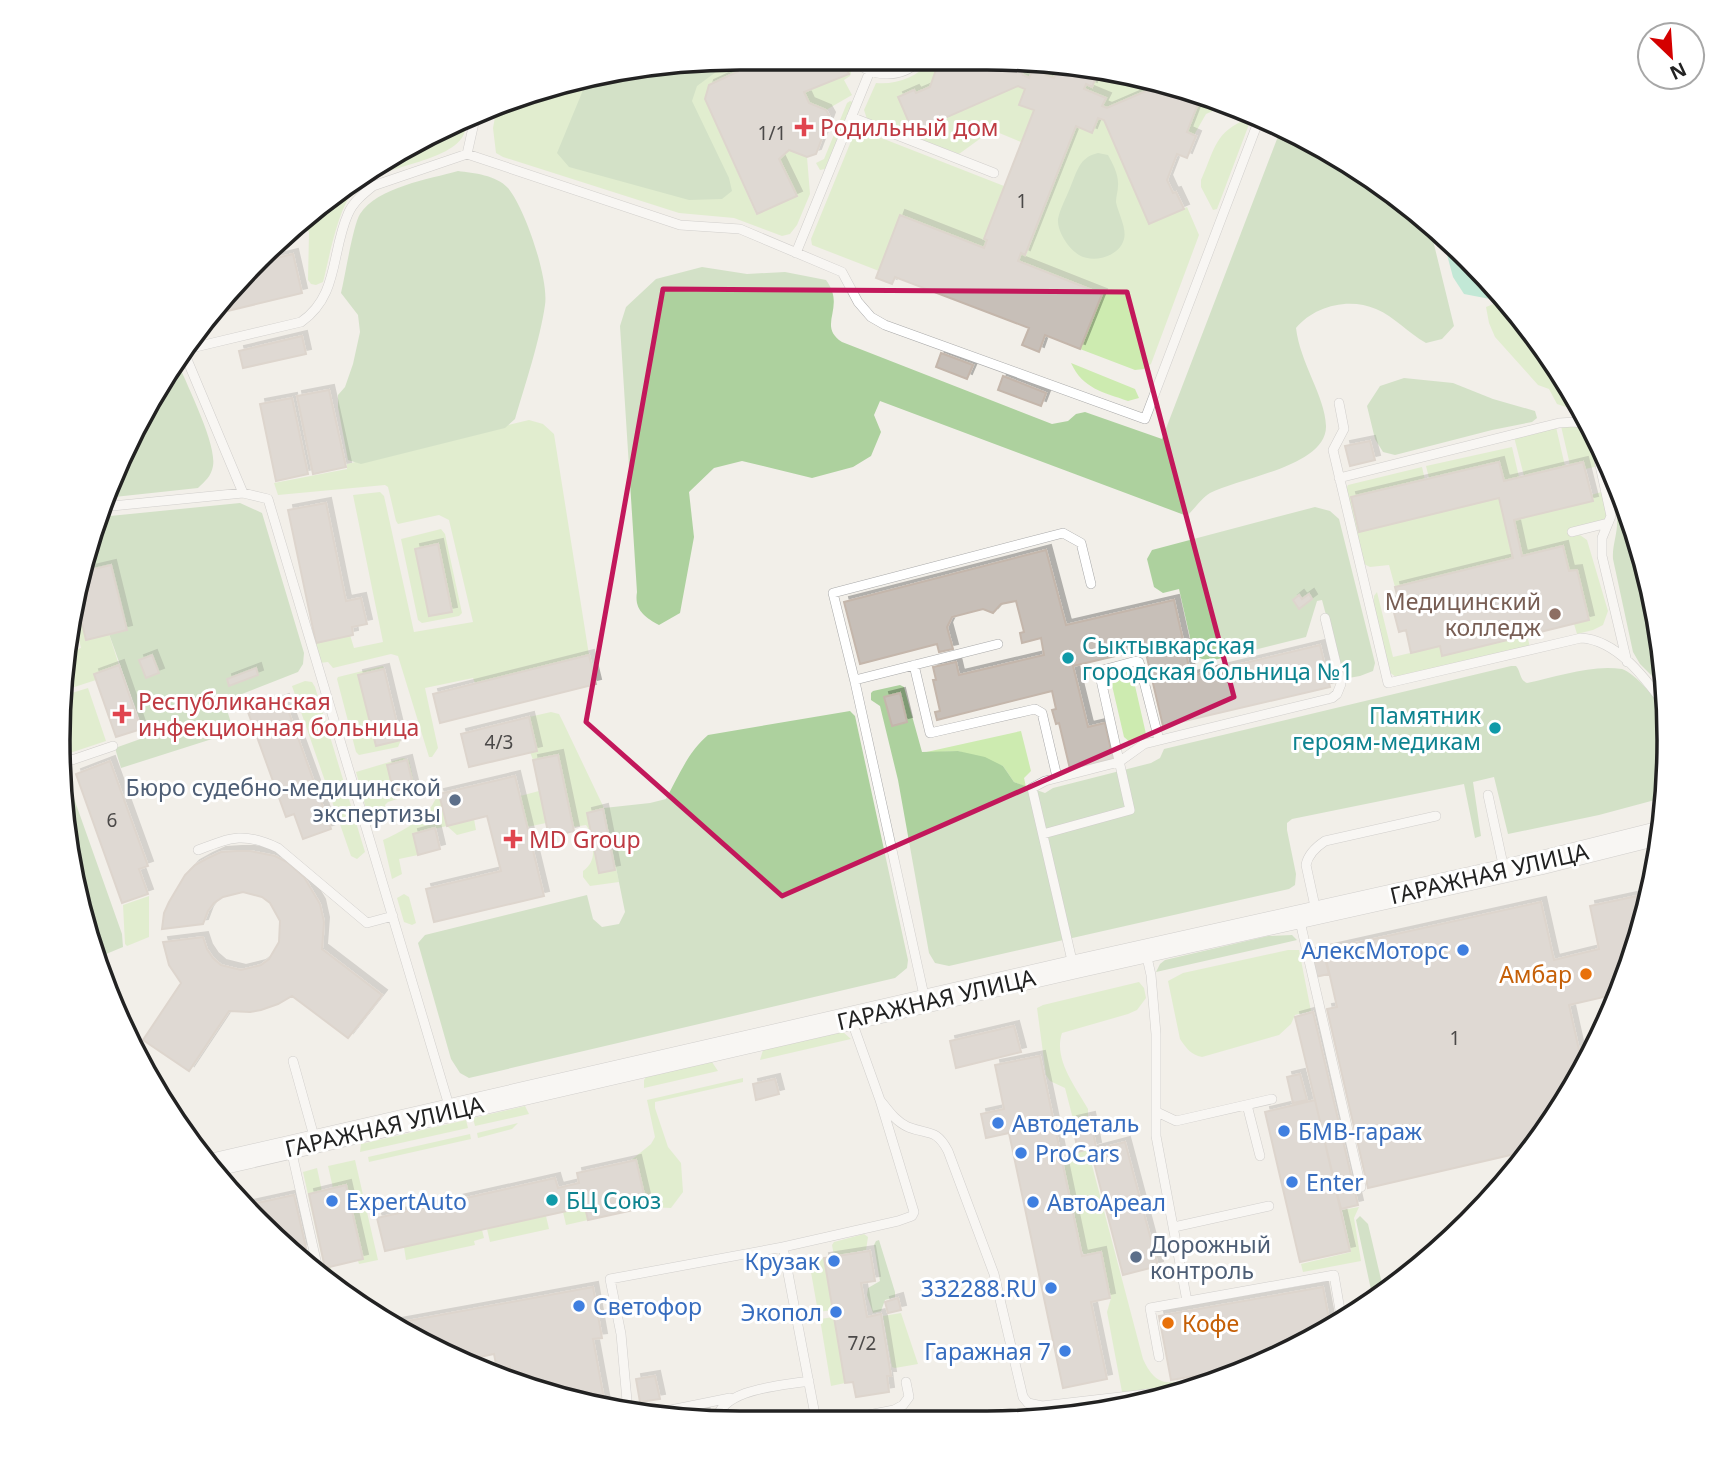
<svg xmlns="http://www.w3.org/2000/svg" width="1727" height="1481" font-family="'Noto Sans',sans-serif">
	<defs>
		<filter id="shadow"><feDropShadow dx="5" dy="-5" stdDeviation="0" flood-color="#0004"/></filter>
	</defs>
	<rect width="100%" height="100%" fill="#f2efe9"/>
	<path fill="#cdebb0" d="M740,58h27l-58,27 -4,14 51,115 40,-18 -17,-37 10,-9 18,7 3,37 -13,31 -7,9 -8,2 -48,-18 -55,-5 -176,-56 -7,-4 -3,-25 4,-22 67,-25z
		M843,60h2l6,13 -1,3 -6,4 8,15 -26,15 -17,-7 -5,-11 45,-18z
		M930,61h9l-9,26 -14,6 -2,-3 -16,7 120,-11 7,3 -6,16 15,5 -13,32 -29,-12 -33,24 -92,-35 -3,-9 12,-27c20,2 42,-6 54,-22z
		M1017,63h36l-3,7 6,3 -2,5 -21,-8 -4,8 -6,-3z
		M1100,68l64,13 3,1 -60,26 -5,-2 3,-8 -21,-9 2,-5 6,3z
		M1212,99l2,4 3,-2 10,4 -21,9 -12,21 -7,-3 10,-26z
		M850,101l3,1 -28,67 -5,1 -4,-7 8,-4 23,-56z
		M467,117c-1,5 -1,12 -3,17 -12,28 -83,32 -106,52 -20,18 -28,70 -35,96l-7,3 -5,-1 -3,-4 1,-48 -6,-7h-10l145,-97z
		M1098,118l6,2 45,103 38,-16 12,28 -48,129 -7,5 -9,1 -55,-21 22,-55 -84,-33 3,-8 5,2 50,-129 16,7z
		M1249,118l2,1 -34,90 -4,1 -12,-23v-7c14,-31 13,-48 48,-62z
		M861,130l143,56 -20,53 3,1 -3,8 -83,-33 -22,56 -67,-26 -1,-6 43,-105z
		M1506,299l72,100 4,9 -1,4 -24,-8 -8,-15 -11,-4 -43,-48 -6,-14 -3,-16z
		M1071,363l64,26 4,9 -11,3c-25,-9 -45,-12 -57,-38z
		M529,420l14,4 11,10 35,221 -114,28 -2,-5 -48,10 13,60 -6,9h-3l-31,-101 -7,-2 -58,14 -5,-6 -8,1 -4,-20 34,-8 4,13 29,-6 -30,-147 27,-3 4,4 30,136 59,-10 -24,-102 -10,-5 -41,9 -2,-3 -8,-34 -3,-2 -107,10 -4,-12 73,-14v-5z
		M1561,426c33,-2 32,14 38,40l-14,3 -2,-7 -13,3z
		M1556,427l9,39 -41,10 -10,-39z
		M1512,447l7,30 -15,4 -5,-19 -70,16 -3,-12z
		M1422,467l3,13 -74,18 8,34 140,-34 14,60 -118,29 -6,-22 -19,2 -8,-4 -17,-72 3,-6z
		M1605,491l2,27 -4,4 -35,8 2,7 10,-2 7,5 21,71 -5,14 -10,5 -16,4 -3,-10 15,-4 -20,-49 -6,-25 -41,10 -8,-36 78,-19 -1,-6z
		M441,529l4,5 17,79 -3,3 -37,7 -4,-3 -17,-81z
		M1377,592l16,65 47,-11 3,10 84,-21 3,12 -134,30 -7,-5 -15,-66v-10z
		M79,610l7,30 23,-6 10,31 -24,9 1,6 -34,11 2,-38 17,-5 -8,-33 1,-4z
		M383,666l1,3 -25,7 17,70 25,-6 -3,7 -39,8 -3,-3 -19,-73 1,-2z
		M1125,670l8,7 13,57 -4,6 -11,3 -7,-6 -13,-56 3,-8z
		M305,681l7,1 3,5 50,165 -8,7 -6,-3 -59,-170z
		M88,688l18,53 -36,12 -9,-6 1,-51z
		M551,712l8,2 4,8 41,86 15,74 -29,4 -7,-9v-6c16,-12 9,-26 5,-43l-2,-3 -13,2 -15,-72 -25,5 -3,-8 7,-2 -8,-33z
		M1021,731l10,40 -7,7 2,9 -12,-5 -11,-16 -45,-15 -36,2z
		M403,758l6,2 7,33 -28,9 -3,3 1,6 -5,12h-9l-3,-3 -13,-48z
		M539,791l7,32 -19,4 -7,-31z
		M439,794l8,32 27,-7 2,11 -19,5 -10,-9 -34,8 5,21 -19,4 3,15 -10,5 -9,-39c16,-7 36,-18 47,-32 4,-4 5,-10 9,-14z
		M404,894l5,3 7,26 -4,2 -8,-3 -7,-24z
		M149,896v41l-22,9 -2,-2 -2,-39z
		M1288,950h11l12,61 -16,4 -4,9 -12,11 -77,22c-11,-2 -16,-9 -22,-18l-12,-58 15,-8z
		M1139,982l5,6 2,10 -9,12 -9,4 -66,19c-9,26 14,54 26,76v8l-15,2 -8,-31 -15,-7 -4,-6 -9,-67 6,-3z
		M843,1032l8,7 -91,21 3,-10z
		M712,1062l6,9 -74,17v-8l2,-3z
		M743,1078v4l-88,20v6l13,39 13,16 2,29 -12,16 -24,-1 -11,-47 -7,2 22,-18 4,-7 -8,-37z
		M525,1106l4,8 -54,12 -2,-8z
		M466,1120l2,8 -108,24 1,-8z
		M518,1123l-6,6 -34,9 -1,-5z
		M470,1134l1,5 -102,23 -1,-5z
		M1088,1150l55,209c13,28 24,25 51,20l1,8 -71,7 -2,-2 -15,-80 4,-14 -10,-46 -17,2 -2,-3 -19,-90 3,-5z
		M355,1160l23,100 -19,4 -1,-3 5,-2 -17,-73 -13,2 -5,-22z
		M317,1168l5,23 -13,3 16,73h6v2l-6,2 -22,-99z
		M585,1207l3,13 -22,5 -3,-13z
		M1359,1207l-5,11 7,43 -58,11 -2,-8 50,-12 -9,-42z
		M546,1216l3,13 -59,13 -3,-13z
		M482,1230l2,8 -10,3 1,4 -69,15 -2,-13z
		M864,1234l4,3 -2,13 -32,6 -2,-11 2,-3z
		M824,1258l9,52 -15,2 -9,-51z
		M901,1313l17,51 -23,4 -3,-1 -9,-51z
		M834,1317l11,66 -14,3 -11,-67z
		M1242,1371l-31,14 -12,1 -1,-8z"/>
	<path fill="#add19e" d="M735,58l-38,28 -5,15 37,77 3,13 -10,8 -33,1 -120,-33 -12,-14 31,-75z
		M451,124l-29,22 -26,11 42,-29z
		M1282,126l120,73 27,25 25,102 -12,13 -16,4c-18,-10 -31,-26 -50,-34 -27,-12 -62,-3 -80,19 4,35 29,68 30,98 1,40 -87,52 -116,67 -8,5 -16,16 -23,23l-307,-115 -6,14 7,17 -10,24 -18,11 -41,11 -70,-17 -28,7 -25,24 5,45 -14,76 -21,12c-14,-8 -25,-15 -22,-33l-17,-266 6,-19 30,-28 46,-12 45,7 38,-2 41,8c21,28 -10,45 16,62l210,82 16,-3 8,-7 9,-2 77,27z
		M1098,153l10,2c5,9 11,20 10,31 0,5 -2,10 -2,16 2,11 11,26 8,37 -4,17 -30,25 -45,16 -10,-6 -22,-23 -21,-36 2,-10 8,-21 12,-31 7,-16 9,-31 28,-35z
		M458,171c16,2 38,4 50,17 17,20 41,91 37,117 -5,35 -20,80 -30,114l-10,9 -144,36 -13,-4 -10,-53v-12l7,-8 8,-23 7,-32 -2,-17 -17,-22c4,-16 12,-68 19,-79 17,-27 70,-35 98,-43z
		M176,358c9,24 41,85 37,108 -2,11 -8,15 -15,22l-93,10 5,-18z
		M1404,378l49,5 40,16 42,12 2,7 -5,4 -40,8 -97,25 -12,-3 -8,-13 -8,-33 13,-20z
		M1606,462l27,59 30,131 1,24 -7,5 -17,-17 -7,-12 -20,-93c-1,-14 5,-26 4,-40 -2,-19 -7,-38 -11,-57z
		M240,503l22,10 42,140 -1,11 -5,8 -74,29 10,31 -113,36 -6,-20 31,-11 -37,-103 18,-4 -16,-65 -26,6 15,-54z
		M1315,507l15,4 9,8 36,144 -2,8 -13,5 -17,3 -21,-79 -5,1 -11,36 -92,23 -12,-1 -8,-4 -15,-66 -16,4 -9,-6 -7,-28 5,-9z
		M1511,666h5c5,5 3,14 11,17 29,-6 65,-19 95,-14 12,3 40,35 44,47 3,10 2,68 0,81l-67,18 -91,19 -14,-57 -21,5 8,54 -6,2 -11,-54 -172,35 -5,4v7l9,44 -1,11 -6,4 -340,77 -14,-3 -6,-10 -31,-173 -18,-74 -9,-6v-7l2,-2 27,-6 4,2 18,65 36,-1 27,6 18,9 11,16 31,11 8,-5 98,-25 9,-5 4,-9z
		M850,711l5,5 53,244 -1,8 -12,10 -426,100 -9,-5 -9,-14 -33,-116 7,-8 162,-40 6,24 9,8 17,-3 6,-12 -21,-104 46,-5 16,-4c12,-22 22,-47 42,-64z
		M60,766l5,7 57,161 1,13 -29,12 -35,-173z
		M1292,935l5,5 -141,32 4,-8 5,-4 103,-24z
		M1360,1216l8,8 16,68 -11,7 -17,-79z
		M879,1240l16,52v5l-10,3 -4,11 -8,2 -6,-18 1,-7 12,-7 -6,-36 2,-4z"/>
	<path fill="#88e0be" d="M1442,236l58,55 4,5 -14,3 -26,-5 -11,-17z"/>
	<path fill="#c7bfb8" stroke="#c4b6ab" stroke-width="2" filter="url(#shadow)" d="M767,58l76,2 6,14 -45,18 5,11 17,7 4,7 -14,37 -9,3 -18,-7 -10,9 18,37 -40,18 -52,-115 4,-14z
		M939,61l78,2 6,12 6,3 4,-8 21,8 2,-5 -6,-3 3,-7 22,1 25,4 -8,19 -6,-3 -2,5 22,9 -4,8 5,2 60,-26 45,17 -15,7 -10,26 9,4 -9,22 -10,-4 -10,26 6,13 3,-1 8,17 -35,15 -45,-104 -6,-2 -6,15 -16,-7 -51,129 -4,-2 -3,8 84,33 -22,55 -35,-14 -6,17 -17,-7 7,-17 -134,-51 -3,7 -16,-6 24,-63 84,33 3,-8 -3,-1 50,-129 -15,-5 6,-16 -7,-3 -105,46 -15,-35 16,-7 2,3 14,-6z
		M293,254l9,39 -87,21 45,-52z
		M302,336l4,18 -63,14 -4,-17z
		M941,353l32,12 -6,14 -31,-12z
		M1003,376l43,17 -5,13 -43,-16z
		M329,390l17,77 -33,7 -16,-78z
		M292,398l16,76 -32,7 -16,-77z
		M1370,441l5,19 -25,6 -5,-20z
		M1499,462l5,19 79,-19 10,39 -79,19 8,36 41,-10 6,25 8,-1 12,50 -147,36 -2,-10 -29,7 -5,-23 -7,2 -8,-31 7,-1 -3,-13 118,-29 -14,-60 -140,34 -8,-35z
		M326,503l20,98 15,-3 6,26 -15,3 1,8 -37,8 -28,-133z
		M438,544l14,68 -23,4 -14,-67z
		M1046,550l20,75 108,-25 17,76 129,-31 10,42 -167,39 -18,-77 -72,17 15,61 17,-4 8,36 -43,10 -11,-46 -3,1 -4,-14 4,-1 -4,-18 -115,29 -2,-8 5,-1 -7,-31h3l-3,-13 23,-5 3,13 85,-20 -3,-17 -19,5 -2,-10 4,-1 -8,-31 -15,3 -8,9 -10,-4 -31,8 -5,10 6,22 -14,3 -2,-8 -77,20 -16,-62z
		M111,565l16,65 -41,10 -9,-38 8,-31z
		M1309,594l3,5 -13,10 -6,-9 6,-5 3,4z
		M152,655l7,18 -13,5 -7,-18z
		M589,655l7,29 -156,39 -7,-29z
		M119,665l22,64 -25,8 -22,-63z
		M256,668l2,7 -29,11 -2,-7z
		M384,669l17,71 -25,6 -18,-71z
		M900,693l7,29 -15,4 -8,-29z
		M284,699l47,130 -28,10 -9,-25 -8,3 -38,-105z
		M529,717l8,34 -68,16 -8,-33z
		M558,755l16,76 -25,6 -16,-77z
		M407,760l8,33 -20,5 -8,-33z
		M110,761l38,105 -9,3 9,25 -26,9 -46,-129z
		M515,776l29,120 -110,26 -8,-33 75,-18 -14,-55 -40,10 -8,-32z
		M603,809l12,61 -16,3 -12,-60z
		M435,828l5,21 -22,6 -5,-21z
		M237,851h13l25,5 12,6 17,15 16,27 4,18 -2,27 60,46 -34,43 -56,-42 -14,8 -17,6 -11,2 -21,-1 -40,60 -46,-31 38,-57 -12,-18 -6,-23 40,-5 4,12 6,9 8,7 20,5 20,-5 8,-6 10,-17 1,-21 -10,-18 -8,-6 -19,-5 -20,5 -9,6 -6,8 -5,13 -41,5 2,-16 5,-11 16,-27 10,-10 13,-7 13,-6z
		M1637,896l6,28 -26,70 -48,11 14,63 -51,82 -164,38 -41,-179 10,-2 -13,-57 217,-48 13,58 45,-11 -9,-43z
		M1323,950l6,24 -14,3 -5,-24z
		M1313,1012l45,193 -17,4 -46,-192z
		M1014,1026l7,26 -65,16 -6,-27z
		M1040,1056l42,200 19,-4 9,46 -19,4 16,77 -44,9 -54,-255 -23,5 -5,-24 23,-5 -9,-44z
		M1300,1074l7,26 -14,3 -6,-26z
		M775,1079l4,15 -23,6 -3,-16z
		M1315,1100l35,151 -50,11 -35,-150z
		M1090,1117l6,30 -18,5 -6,-31z
		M1125,1142l33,124 -35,9 -32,-124z
		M636,1160l11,47 -59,13 -3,-13 -200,44 -8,-33 178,-40 3,10 21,-5 -2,-10z
		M346,1185l17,74 -38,9 -16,-74z
		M294,1195l12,53 -14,4 -35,-29 -7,-10 -2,-8z
		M870,1251l5,30 -14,2 6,34 14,-3 10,62h-4l2,16 -33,5 -3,-15 -8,1 -21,-125z
		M593,1287l9,51 -9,1 13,71 -93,-29 -3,-14 -13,2 -3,-15 -34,7 -69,-37z
		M1323,1287l8,43 -3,2 -75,34 -82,14 -12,-64z
		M898,1298l3,12 -13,3 -3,-11z
		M655,1376l5,23 -20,3 -4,-23z
		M704,1411l3,9 -10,-1 -2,-5z"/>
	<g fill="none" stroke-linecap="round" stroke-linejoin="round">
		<g stroke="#a9a9a9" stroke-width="10">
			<path id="service" d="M854,60c18,18 46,19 65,1
				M851,117l143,56
				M467,154l9,-40
				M796,253l74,-182
				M1339,403l5,26 -11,21 55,233 193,-45c36,2 64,40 84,67
				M1593,433l18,83 -9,22v18l25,106
				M1339,478l220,-55 16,-1 14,3
				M243,493l-60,-143 118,-28c38,-26 30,-70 47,-108 5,-12 15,-20 25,-28l94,-32 213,71 60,4 102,43 16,30 13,15 14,8 260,94 115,-302
				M102,507l141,-14 25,6 182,610
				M1572,532l36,-9
				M914,665l16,68 105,-24 7,4 15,64
				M855,680l143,-36
				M60,753l12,7 41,-14
				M1488,795l16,74
				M1043,834l87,-24 -31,-139 37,-10 3,1 20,78
				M1654,836l3,16
				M198,850c34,-13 46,-18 80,-2l89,75 26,-7
				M1316,911l-10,-46c2,-11 10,-18 19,-24l111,-25
				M1299,917l62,270
				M1146,953l5,22 5,59v102l31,165
				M1073,965l-41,-177 13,-7 74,-19 25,-18 188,-46 5,-4 4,-10 -16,-66
				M925,1000l-70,-318 -22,-89 230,-60 18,10 10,41
				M293,1061l22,79
				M880,1100c8,10 15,21 28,27 20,8 28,1 40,24l46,123 29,123 5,6 14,3 165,-19
				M1247,1105l13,51
				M1157,1112l19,9 96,-22
				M291,1149l28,125
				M1174,1227l95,-21
				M1159,1357l-9,-49 184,-33 8,47
				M628,1412l-7,-78 -11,-55 173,-32
				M651,1414l79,-16
				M716,1421c6,-33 65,-35 93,-40
				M822,1423l-6,-3 -33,-173 115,-26 14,-5 2,-4 -34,-112 -29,-81
				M827,1423l67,-13 9,-5 6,-8 -3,-15"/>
		</g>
		<g stroke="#a9a9a9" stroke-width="24">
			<path id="tertiary" d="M213,1165l861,-198 466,-104 120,-30"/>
		</g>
		<use href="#service" stroke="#fff" stroke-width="9"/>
		<use href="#tertiary" stroke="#fff" stroke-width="23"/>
	</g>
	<path d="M0 0H1727V1481H0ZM663,289l464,3 107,405 -452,199 -196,-174z" fill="#f2efe9" fill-opacity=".55" fill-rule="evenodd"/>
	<path fill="none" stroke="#c2185b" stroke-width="5" stroke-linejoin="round" d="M663,289l464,3 107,405 -452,199 -196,-174z"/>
	<g fill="#e0444e" stroke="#fff" stroke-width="2.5">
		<path d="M800.5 116.5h7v7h7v7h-7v7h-7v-7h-7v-7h7z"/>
		<path d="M118.5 703.5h7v7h7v7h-7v7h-7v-7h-7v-7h7z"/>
		<path d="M509.5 828.5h7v7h7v7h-7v7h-7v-7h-7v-7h7z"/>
	</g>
	<circle fill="#8d6e63" stroke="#fff" stroke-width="2.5" cx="1555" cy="614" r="7"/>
	<g fill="#0f9aa8" stroke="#fff" stroke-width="2.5">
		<circle cx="1068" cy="658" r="7"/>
		<circle cx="1495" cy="728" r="7"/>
		<circle cx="552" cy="1200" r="7"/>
	</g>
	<g fill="#5c6f8a" stroke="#fff" stroke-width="2.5">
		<circle cx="455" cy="800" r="7"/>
		<circle cx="1136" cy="1257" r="7"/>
	</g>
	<g fill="#3f7fe0" stroke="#fff" stroke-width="2.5">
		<circle cx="1463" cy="950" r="7"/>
		<circle cx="998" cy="1123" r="7"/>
		<circle cx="1284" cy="1131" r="7"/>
		<circle cx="1021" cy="1153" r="7"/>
		<circle cx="1292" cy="1182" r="7"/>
		<circle cx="332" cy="1201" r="7"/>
		<circle cx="1033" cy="1202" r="7"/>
		<circle cx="834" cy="1261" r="7"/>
		<circle cx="1051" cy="1288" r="7"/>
		<circle cx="579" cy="1306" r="7"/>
		<circle cx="836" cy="1312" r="7"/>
		<circle cx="1065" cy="1351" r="7"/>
	</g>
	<g fill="#e8710a" stroke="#fff" stroke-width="2.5">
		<circle cx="1586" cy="974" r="7"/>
		<circle cx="1168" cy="1323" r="7"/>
	</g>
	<g text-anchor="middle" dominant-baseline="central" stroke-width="6" stroke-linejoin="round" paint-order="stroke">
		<g font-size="19" fill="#4b4948">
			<text x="772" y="133">1/1</text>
			<text x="1022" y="201">1</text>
			<text x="499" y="742">4/3</text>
			<text x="112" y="820">6</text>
			<text x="1455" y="1038">1</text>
			<text x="862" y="1343">7/2</text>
		</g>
		<g font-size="23" fill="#be3a42" stroke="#fff" text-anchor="start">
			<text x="820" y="127">Родильный дом</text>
			<text x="138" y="701">Республиканская<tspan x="138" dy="26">инфекционная больница</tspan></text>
			<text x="529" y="839">MD Group</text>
		</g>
		<g font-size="23" fill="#785e54" stroke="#fff" text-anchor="end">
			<text x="1541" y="601">Медицинский<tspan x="1541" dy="26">колледж</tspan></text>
		</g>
		<g font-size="23" fill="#0d838f" stroke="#fff" text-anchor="start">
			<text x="1082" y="645">Сыктывкарская<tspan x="1082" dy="26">городская больница №1</tspan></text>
			<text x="1481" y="715" text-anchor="end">Памятник<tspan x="1481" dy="26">героям-медикам</tspan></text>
			<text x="566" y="1200">БЦ Союз</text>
		</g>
		<g font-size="23" fill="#4e5e75" stroke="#fff" text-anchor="end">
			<text x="441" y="787">Бюро судебно-медицинской<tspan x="441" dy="26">экспертизы</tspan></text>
			<text x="1150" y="1244" text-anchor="start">Дорожный<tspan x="1150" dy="26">контроль</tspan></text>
		</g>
		<g font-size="23" fill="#222" stroke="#fff">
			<text transform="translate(1489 873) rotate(-13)">ГАРАЖНАЯ УЛИЦА</text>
			<text transform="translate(936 999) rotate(-13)">ГАРАЖНАЯ УЛИЦА</text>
			<text transform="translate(384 1126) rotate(-13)">ГАРАЖНАЯ УЛИЦА</text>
		</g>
		<g font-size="23" fill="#366cbe" stroke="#fff" text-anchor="start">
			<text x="1449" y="950" text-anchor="end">АлексМоторс</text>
			<text x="1012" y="1123">Автодеталь</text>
			<text x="1298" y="1131">БМВ-гараж</text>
			<text x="1035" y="1153">ProCars</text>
			<text x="1306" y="1182">Enter</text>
			<text x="346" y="1201">ExpertAuto</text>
			<text x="1047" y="1202">АвтоАреал</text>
			<text x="820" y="1261" text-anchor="end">Крузак</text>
			<text x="1037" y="1288" text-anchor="end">332288.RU</text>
			<text x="593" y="1306">Светофор</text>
			<text x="822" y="1312" text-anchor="end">Экопол</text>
			<text x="1051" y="1351" text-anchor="end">Гаражная 7</text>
		</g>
		<g font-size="23" fill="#c56008" stroke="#fff" text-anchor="end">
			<text x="1572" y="974">Амбар</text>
			<text x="1182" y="1323" text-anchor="start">Кофе</text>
		</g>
	</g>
	<path d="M0 0H1727V1481H0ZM740 70H987A670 670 0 0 1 1657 740V741A670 670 0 0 1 987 1411H740A670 670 0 0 1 70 741V740A670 670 0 0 1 740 70Z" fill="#fff" fill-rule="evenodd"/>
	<path fill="none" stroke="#222" stroke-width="3.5" d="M740 70H987A670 670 0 0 1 1657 740V741A670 670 0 0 1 987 1411H740A670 670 0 0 1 70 741V740A670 670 0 0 1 740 70Z"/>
	<g transform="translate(1671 56) rotate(155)"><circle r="33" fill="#ffffff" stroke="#a7a7a7" stroke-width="2"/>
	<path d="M0-5L12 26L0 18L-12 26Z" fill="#d40000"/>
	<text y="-10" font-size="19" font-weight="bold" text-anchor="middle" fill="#222222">N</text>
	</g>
</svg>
